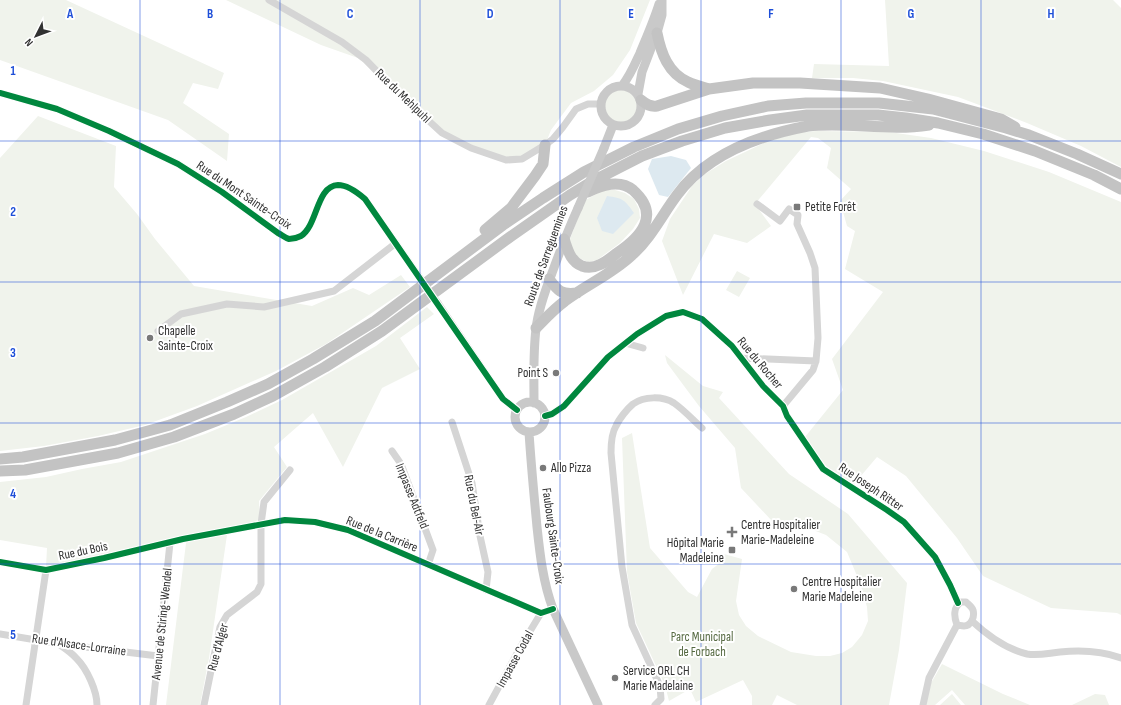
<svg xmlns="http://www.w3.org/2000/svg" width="1121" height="705" font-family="'Sofia Sans Condensed',sans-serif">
	<rect width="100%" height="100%" fill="#fff"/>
	<path fill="#f0f3ec" d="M0,0h66l158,73 -6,16 -25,-6 -10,20 46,31 -2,27 -59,-41 -168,-60z
		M226,0h424l-20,50 -17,25 -19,16 -23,12 -20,27 -6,15 -23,14 -16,1 -57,-25 -91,-77 -37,-13z
		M885,0h228l8,8v159l-40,-21 -54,-23 -69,-26 -75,-16 -30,-3h-41l2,-14 75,2z
		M605 106a16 16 0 1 1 32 0a16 16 0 1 1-32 0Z
		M38,116l78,30 -2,41 23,27 18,25 39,47 118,20 41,-18 16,7 32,-20 9,12 -84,57 -50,27 -79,35 -52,19 -47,11 -54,10 -44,5v-293z
		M818,131l71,1 42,6 53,13 65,21 72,30v413l-4,-2 -66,-5 -68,-32 -26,-38 -51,-62 -29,-19 -23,27 -28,-18 -21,-29 38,-47 -11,-31 51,-67 -38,-23 10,-38 -8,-5 -7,-25 11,-12 -24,-21 4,-20 -13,-10 -7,-1 -56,67 16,22 -24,17 -33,-9 -31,61 -21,-54 8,-22 22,-33 13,-12 21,-13 42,-20 32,-9z
		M603,190h12l10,3 9,6 5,10 1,9 -7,11 -13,14 -23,17 -9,2 -9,-4 -6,-4 -4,-12 15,-41z
		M737,271l13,7 -11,19 -13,-7z
		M427,307l7,7 -34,24 20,31 -38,19 -39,79 -30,-54 -39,34 13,20 -28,34 1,18 -33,16 -18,123 -9,47h-34l21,-170 -141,32 1,-19 -47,-8v-58l46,-5 36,-8 39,-7 84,-28 41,-17 36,-17 94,-54z
		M665,355l38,31 20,6 -4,6 70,76 59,40 59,69 -8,67 -10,55h-92l-20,-10 -5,10h-20v-9l-9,-16 -47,22 -6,-13 -21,12 -4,-16 -29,-62 -9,-51 -5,-134 10,-5 18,115 38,44 9,5 15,-28 8,-6 4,-9 18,5 -6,42 3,14 7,11 12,10 33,16 25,4h14l12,-3 10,-6 10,-12 6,-14 -1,-14 -7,-24 -13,-31 -21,-17 -36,-14h-18l-31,-33 -6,-40 -36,-42 -12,-16 -20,-27z
		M942,664l61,30 27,11h-65l-13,-15 -17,15h-9l5,-22z
		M952,694l9,11h-21z
		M1095,694l10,1 4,10h-37z"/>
	<path fill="#dde9f0" d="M671,156l15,4 5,8 -23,29 -9,-2 -11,-26 4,-10z
		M607,196c16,2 18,4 27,17l-21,21 -11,-3 -5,-13z"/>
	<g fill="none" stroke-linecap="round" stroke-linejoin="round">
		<path stroke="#d5d5d5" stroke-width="7" d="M269,0l73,42 24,18 28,29 48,44 29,15 35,12 16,-1 23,-14 8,-6 10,-12 13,-18 12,-5h13
			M0,93l57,16 52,22 69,33 44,28 56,41c4,2 7,5 11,6 5,0 8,-1 12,-3 17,-11 15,-50 37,-51 10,0 19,7 27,14l53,76
			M757,204l23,17 9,-12 9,6 -1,9 13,29 5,15 3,70 -2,23 -3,9 -30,36
			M438,303l65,96 14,11
			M158,331l23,-17 46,-10 37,3 70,-16 62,-48
			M625,343l18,5
			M742,358l74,3
			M545,416l7,-2 12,-8 44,-49 29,-23 29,-18 17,-4 19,7 30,27 31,40 20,20 4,10 36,53 64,41 17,12 31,35 15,28 8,18
			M452,422l20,61 8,53 8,36 -2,18
			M392,451l9,13 32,86 -5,15
			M0,562l46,8 58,-12 79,-19 102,-19 30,2 33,8 193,83 12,-4
			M961,602h5c3,3 6,5 7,8 2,7 -2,16 -9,16 -3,0 -5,-1 -7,-1 -3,-8 -4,-18 4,-23z
			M972,621c15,14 34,28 55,33 11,2 22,-1 33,-2 20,-2 42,-1 61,6
			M0,634l60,10 98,12
			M60,645c6,4 12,8 17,14 10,10 20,32 20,46
			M26,705l20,-135
			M153,705l17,-162
			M204,705l16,-78 7,-12 30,-23 4,-8v-60l3,-22 26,-32
			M489,705l32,-59 20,-33
			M655,705l6,-6 -1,-13 -28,-61 -10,-58 -11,-114c0,-8 0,-19 5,-27 3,-7 11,-17 17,-22 11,-8 30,-8 41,-1 10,7 19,17 28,25
			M923,705l6,-27 28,-53"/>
		<path stroke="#c9c9c9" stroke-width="9" d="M601 106a20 20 0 1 1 40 0a20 20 0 1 1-40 0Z
			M622,86c8,-10 13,-22 18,-33 7,-17 14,-33 19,-49
			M638,94l4,-22 15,-39 5,-18v-15
			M604,148l9,-23
			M515 417a15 15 0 1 1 30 0a15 15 0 1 1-30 0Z
			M534,403c0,-25 -1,-50 2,-74 2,-19 9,-38 16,-56 8,-22 16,-43 26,-65
			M529,432c2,32 5,63 8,95 3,28 6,55 16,82l45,96"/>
		<path stroke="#c3c3c3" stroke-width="11" d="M657,33c4,20 11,40 31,49 6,3 14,5 21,7
			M641,100c5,4 9,7 16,6l52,-17 44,-6h47l80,5 48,11 73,20 14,8
			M485,230l26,-22 24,-32 8,-12 2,-19
			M564,239c4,11 6,22 18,27 13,5 25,-5 35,-13 24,-16 44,-38 16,-63 -13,-11 -32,-5 -45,2
			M549,279c9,12 12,16 28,14
			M536,328c9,-9 18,-19 29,-27 21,-16 47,-27 67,-46 19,-17 30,-40 45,-60 30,-41 83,-60 131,-69 8,-1 16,-1 24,-1 32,0 65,5 97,0
			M0,459l23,-2 92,-17 55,-15 57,-23 41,-18 45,-25 62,-38 128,-96 40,-27 41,-26 50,-25 44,-18 44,-13 46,-10 38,-3h73l54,6 73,19 23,7 48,19 44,20
			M0,471l25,-1 93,-17 56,-16 60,-23 39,-18 52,-29 57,-36 128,-94 60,-42 23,-14 49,-25 40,-15 43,-13 45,-8 37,-5h71l28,3 32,5 45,11 52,17 59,24 27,14"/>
		<path stroke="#d5d5d5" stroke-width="7" d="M418,275l20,28"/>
		<path stroke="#c9c9c9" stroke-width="9" d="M578,208l26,-60"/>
		<g stroke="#fff" stroke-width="8">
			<path id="cycleway" d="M0,93l57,16 52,22 69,33 44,28 56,41c4,2 7,5 11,6 5,0 8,-1 12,-3 17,-11 15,-50 37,-51 10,0 19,7 27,14l138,200 14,11
				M545,416l7,-2 12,-8 44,-49 29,-23 29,-18 17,-4 19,7 30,27 31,40 20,20 4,10 36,53 64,41 17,12 31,35 15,28 8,18
				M0,562l46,8 58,-12 79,-19 102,-19 30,2 33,8 193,83 12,-4"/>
		</g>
		<use href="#cycleway" stroke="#00873e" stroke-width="6"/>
	</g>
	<path fill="none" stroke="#1d4ed8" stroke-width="1" stroke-opacity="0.55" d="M140,0v705M280,0v705M420,0v705M560,0v705M701,0v705M841,0v705M981,0v705M0,141h1121M0,282h1121M0,423h1121M0,564h1121"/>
	<g fill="#797979" stroke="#fff" stroke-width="1.5">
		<rect x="793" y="203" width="8" height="8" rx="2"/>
		<circle cx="150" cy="338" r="4"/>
		<circle cx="556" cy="373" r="4"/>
		<circle cx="543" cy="468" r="4"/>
		<path d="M730 526h4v4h4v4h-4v4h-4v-4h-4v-4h4z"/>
		<rect x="728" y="546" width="8" height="8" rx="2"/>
		<circle cx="794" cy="589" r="4"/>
		<circle cx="615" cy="678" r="4"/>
	</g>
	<g text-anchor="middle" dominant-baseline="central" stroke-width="4" stroke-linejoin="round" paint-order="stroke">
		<g font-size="13" fill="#313131" stroke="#fff">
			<text transform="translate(403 96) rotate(44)">Rue du Mehlpuhl</text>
			<text transform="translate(244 195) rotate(34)">Rue du Mont Sainte-Croix</text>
			<text transform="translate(546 256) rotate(-70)">Route de Sarreguemines</text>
			<text transform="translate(760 363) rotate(50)">Rue du Rocher</text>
			<text transform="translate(871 487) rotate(34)">Rue Joseph Ritter</text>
			<text transform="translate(412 496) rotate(68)">Impasse Adtfeld</text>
			<text transform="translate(474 505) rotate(79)">Rue du Bel-Air</text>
			<text transform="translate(382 534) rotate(22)">Rue de la Carrière</text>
			<text transform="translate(553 536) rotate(82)">Faubourg Sainte-Croix</text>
			<text transform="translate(83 551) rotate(-12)">Rue du Bois</text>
			<text transform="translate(162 624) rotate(-84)">Avenue de Stiring-Wendel</text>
			<text transform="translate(79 645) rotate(8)">Rue d'Alsace-Lorraine</text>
			<text transform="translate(218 647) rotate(-75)">Rue d'Alger</text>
			<text transform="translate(515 659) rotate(-61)">Impasse Codal</text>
		</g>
		<g font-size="13" fill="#313131" stroke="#fff" text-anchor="start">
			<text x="805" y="207">Petite Forêt</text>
			<text x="158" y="331">Chapelle<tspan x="158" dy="15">Sainte-Croix</tspan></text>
			<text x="548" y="373" text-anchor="end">Point S</text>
			<text x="551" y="468">Allo Pizza</text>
			<text x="741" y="525">Centre Hospitalier<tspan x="741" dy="15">Marie-Madeleine</tspan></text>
			<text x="724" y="543" text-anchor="end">Hôpital Marie<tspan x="724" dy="15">Madeleine</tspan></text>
			<text x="802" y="582">Centre Hospitalier<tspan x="802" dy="15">Marie Madeleine</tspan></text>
			<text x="623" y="671">Service ORL CH<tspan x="623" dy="15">Marie Madelaine</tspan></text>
		</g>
		<g font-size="13" fill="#556941" stroke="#fff">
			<text x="702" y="637">Parc Municipal<tspan x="702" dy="15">de Forbach</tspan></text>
		</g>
	</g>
	<g font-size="13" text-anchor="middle" font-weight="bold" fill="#1d4ed8" stroke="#fff" stroke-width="4" stroke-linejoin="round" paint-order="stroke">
		<text x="70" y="18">A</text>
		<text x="210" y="18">B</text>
		<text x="350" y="18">C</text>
		<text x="490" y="18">D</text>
		<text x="631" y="18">E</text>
		<text x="771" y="18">F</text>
		<text x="911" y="18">G</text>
		<text x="1051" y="18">H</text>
		<text x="13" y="75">1</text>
		<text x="13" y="216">2</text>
		<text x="13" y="357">3</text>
		<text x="13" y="498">4</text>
		<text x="13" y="639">5</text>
	</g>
	<g transform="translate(36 36) rotate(228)" stroke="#ffffff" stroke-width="3" paint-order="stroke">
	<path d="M0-3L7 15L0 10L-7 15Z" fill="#313131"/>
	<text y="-6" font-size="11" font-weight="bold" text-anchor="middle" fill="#313131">N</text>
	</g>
</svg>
